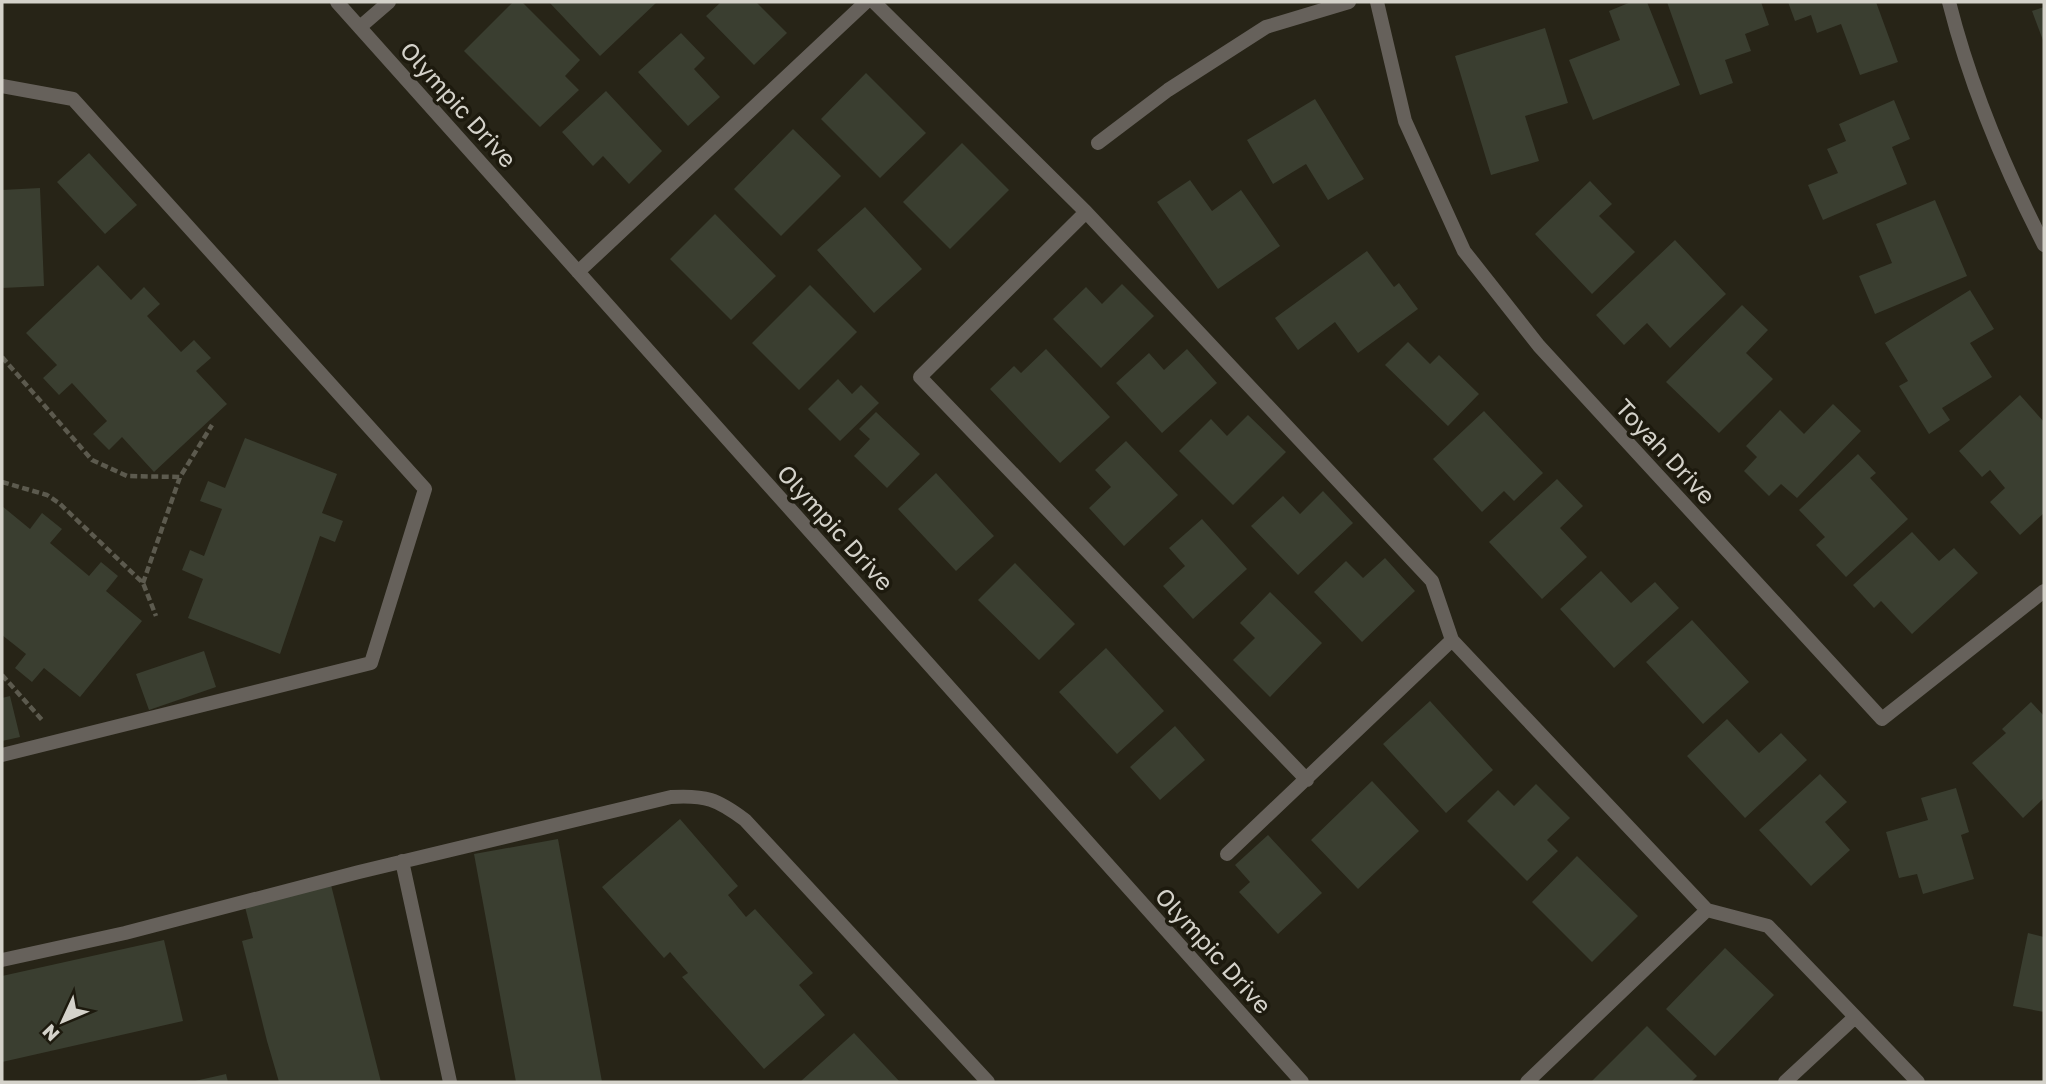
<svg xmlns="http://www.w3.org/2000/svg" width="2046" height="1084" font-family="'Golos Text',sans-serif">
	<rect width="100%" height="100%" fill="#272417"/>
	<path fill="#3a3e30" d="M513,2h9l58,58 -15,16 14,14 -39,37 -76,-76z
		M549,2h108l-57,54z
		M721,2h35l31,31 -33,32 -48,-49z
		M1631,2h16l33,83 -87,35 -24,-60 51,-20 -11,-29z
		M1667,2h94l8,23 -24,9 6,17 -26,9 8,23 -33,12z
		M1788,2h88l22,60 -38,13 -19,-51 -24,9 -6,-18 -16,6z
		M2044,7v36l-12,-32z
		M1545,28l23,75 -43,13 14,45 -48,14 -36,-119z
		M681,33l24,25 -11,11 26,28 -32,29 -50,-54z
		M866,73l60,60 -46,45 -59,-59z
		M606,91l56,60 -33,33 -26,-28 -10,10 -31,-34z
		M1315,99l49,80 -36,21 -22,-36 -33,20 -26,-44z
		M1894,100l16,39 -18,8 15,37 -84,36 -15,-35 30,-12 -11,-24 19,-8 -7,-17z
		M793,129l48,47 -60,60 -47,-47z
		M962,143l47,47 -59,59 -47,-47z
		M89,153l48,52 -32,29 -48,-52z
		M1190,180l22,31 29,-21 39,56 -62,43 -61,-87z
		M1590,181l22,23 -13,12 36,36 -43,42 -57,-60z
		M40,188l4,98 -42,2v-98z
		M1935,200l32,76 -92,38 -16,-38 33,-13 -16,-39z
		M865,207l57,62 -48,44 -57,-63z
		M715,214l61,62 -45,44 -61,-61z
		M1675,240l51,54 -56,54 -23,-25 -23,22 -28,-30z
		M1367,251l27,36 5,-4 19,26 -60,44 -23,-31 -37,28 -23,-32z
		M98,265l33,35 13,-13 16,17 -13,12 34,36 13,-12 17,18 -15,13 31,33 -73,68 -32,-35 -13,13 -16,-16 14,-13 -35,-38 -13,12 -16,-17 14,-13 -31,-32z
		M1122,284l32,32 -53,52 -48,-49 33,-32 16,17z
		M810,285l47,47 -58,58 -47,-47z
		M1970,290l24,39 -24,14 22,34 -50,31 8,12 -21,14 -30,-48 9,-5 -23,-38z
		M1742,305l26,25 -22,23 27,26 -54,54 -53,-51z
		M1408,342l22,22 9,-9 40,39 -31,32 -63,-61z
		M1046,349l64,68 -50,46 -70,-74 24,-23 7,7z
		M1187,349l30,34 -55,50 -46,-50 33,-30 15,17z
		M838,379l14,15 9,-9 18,18 -39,38 -32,-32z
		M2020,395l24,27v91l-24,22 -30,-33 15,-14 -15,-18 -8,7 -23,-26z
		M1833,404l28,27 -64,67 -16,-14 -12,12 -25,-25 13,-14 -11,-11 34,-36 24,24z
		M1484,411l59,62 -29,28 -10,-10 -22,21 -49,-53z
		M876,412l44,42 -33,34 -33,-32 16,-17 -11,-10z
		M1248,415l38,37 -53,53 -54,-54 32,-32 16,17z
		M245,438l92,36 -15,39 21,8 -8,21 -15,-6 -40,118 -92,-36 15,-39 -21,-9 8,-20 14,6 18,-47 -22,-8 8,-20 17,7z
		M1126,441l52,54 -54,51 -35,-38 22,-21 -16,-17z
		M1858,454l18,19 -6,5 38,41 -62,58 -30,-32 9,-8 -26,-27z
		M936,473l58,63 -38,35 -58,-62z
		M1557,479l26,27 -23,22 27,29 -45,42 -53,-57z
		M1323,491l30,32 -55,52 -47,-49 32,-30 17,18z
		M2,506l28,23 12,-16 20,16 -12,14 39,33 12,-14 17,14 -12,15 36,30 -62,76 -36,-29 -12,14 -17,-14 11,-14 -24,-19z
		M1202,519l45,50 -54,50 -30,-33 22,-20 -16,-18z
		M1912,532l27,29 15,-13 24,25 -66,61 -31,-33 -7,7 -21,-23z
		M1385,558l30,33 -53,51 -48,-50 32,-31 17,17z
		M1015,563l60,61 -36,36 -61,-60z
		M1601,571l30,32 24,-21 24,26 -65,60 -54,-59z
		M1270,592l52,51 -52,54 -37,-37 22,-22 -15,-15z
		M1692,620l57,62 -46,42 -57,-62z
		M1106,648l58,63 -47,43 -58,-62z
		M204,651l12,36 -67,23 -13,-36z
		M10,696l10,41 -18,4v-43z
		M1430,701l63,69 -47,43 -63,-69z
		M2031,702l13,14v82l-21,20 -51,-55 34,-30 -4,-4z
		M1727,719l32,34 22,-20 26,27 -62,58 -58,-62z
		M1175,726l30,34 -45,40 -30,-33z
		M1820,774l27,28 -22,20 25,28 -39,36 -52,-56z
		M1372,781l47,50 -61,58 -47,-49z
		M1536,784l34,34 -23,22 11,11 -31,30 -60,-60 31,-31 16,16z
		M1956,788l13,44 -8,3 13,44 -51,15 -6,-20 -18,4 -13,-46 42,-12 -7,-22z
		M680,819l58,67 -10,9 18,22 9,-8 58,64 -14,12 26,30 -61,54 -82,-92 6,-4 -18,-21 -6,6 -62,-71z
		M1268,835l54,58 -44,41 -39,-42 11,-10 -15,-17z
		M558,839l44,243h-86l-42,-228z
		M1577,856l61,60 -46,46 -60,-60z
		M330,881l51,201h-102l-12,-41 -25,-100 11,-3 -9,-35z
		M2028,933l16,4v75l-31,-6z
		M164,940l19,81 -181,41v-86z
		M1725,948l49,47 -59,61 -49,-47z
		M1647,1026l50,50 -6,6h-100z
		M854,1033l46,49h-100z
		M226,1074l2,8h-32l-1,-1z"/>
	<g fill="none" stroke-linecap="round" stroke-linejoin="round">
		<path stroke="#5c5a4e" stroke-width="4.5" stroke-dasharray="7 3.5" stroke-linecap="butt" d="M2,357l90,103 35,16 53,1
			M2,482l45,13 12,8 84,80 13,33
			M143,583l37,-106 32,-52
			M2,675l41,46"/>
		<path stroke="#66615b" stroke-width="14" d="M2,86l71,13 352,390 -54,174 -369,92
			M402,861l48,221
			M2,960l123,-27 234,-61 312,-75c35,-2 46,2 74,23l243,262"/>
		<path stroke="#66615b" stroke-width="14" d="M337,2l965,1080
			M874,2l212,210 -166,165 387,403
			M1377,2l28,119 59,130 75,95 343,373 162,-128
			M1949,2c21,83 56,167 95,243
			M360,27l29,-25
			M1098,143l70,-53 98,-63 83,-25
			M1086,212l346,369 20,59
			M578,272l288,-270
			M1227,854l225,-214 255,270 -180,172
			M1707,910l61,16 150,156
			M1785,1082l70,-65"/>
	</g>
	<g text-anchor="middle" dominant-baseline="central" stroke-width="7" stroke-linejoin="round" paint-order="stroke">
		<g font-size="24" fill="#d4d2ca" stroke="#1d1a0e">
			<text transform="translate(459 104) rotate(48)">Olympic Drive</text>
			<text transform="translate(1666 451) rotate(47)">Toyah Drive</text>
			<text transform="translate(836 527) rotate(48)">Olympic Drive</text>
			<text transform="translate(1214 950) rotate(48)">Olympic Drive</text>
		</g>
	</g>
	<rect width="2046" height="1084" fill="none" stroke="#d4d2ca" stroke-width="7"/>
	<g transform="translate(63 1021) rotate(226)" stroke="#1d1a0e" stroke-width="5" paint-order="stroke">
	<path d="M0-5L12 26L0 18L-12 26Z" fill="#d4d2ca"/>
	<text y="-10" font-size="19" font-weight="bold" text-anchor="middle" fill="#d4d2ca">N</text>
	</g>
</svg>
